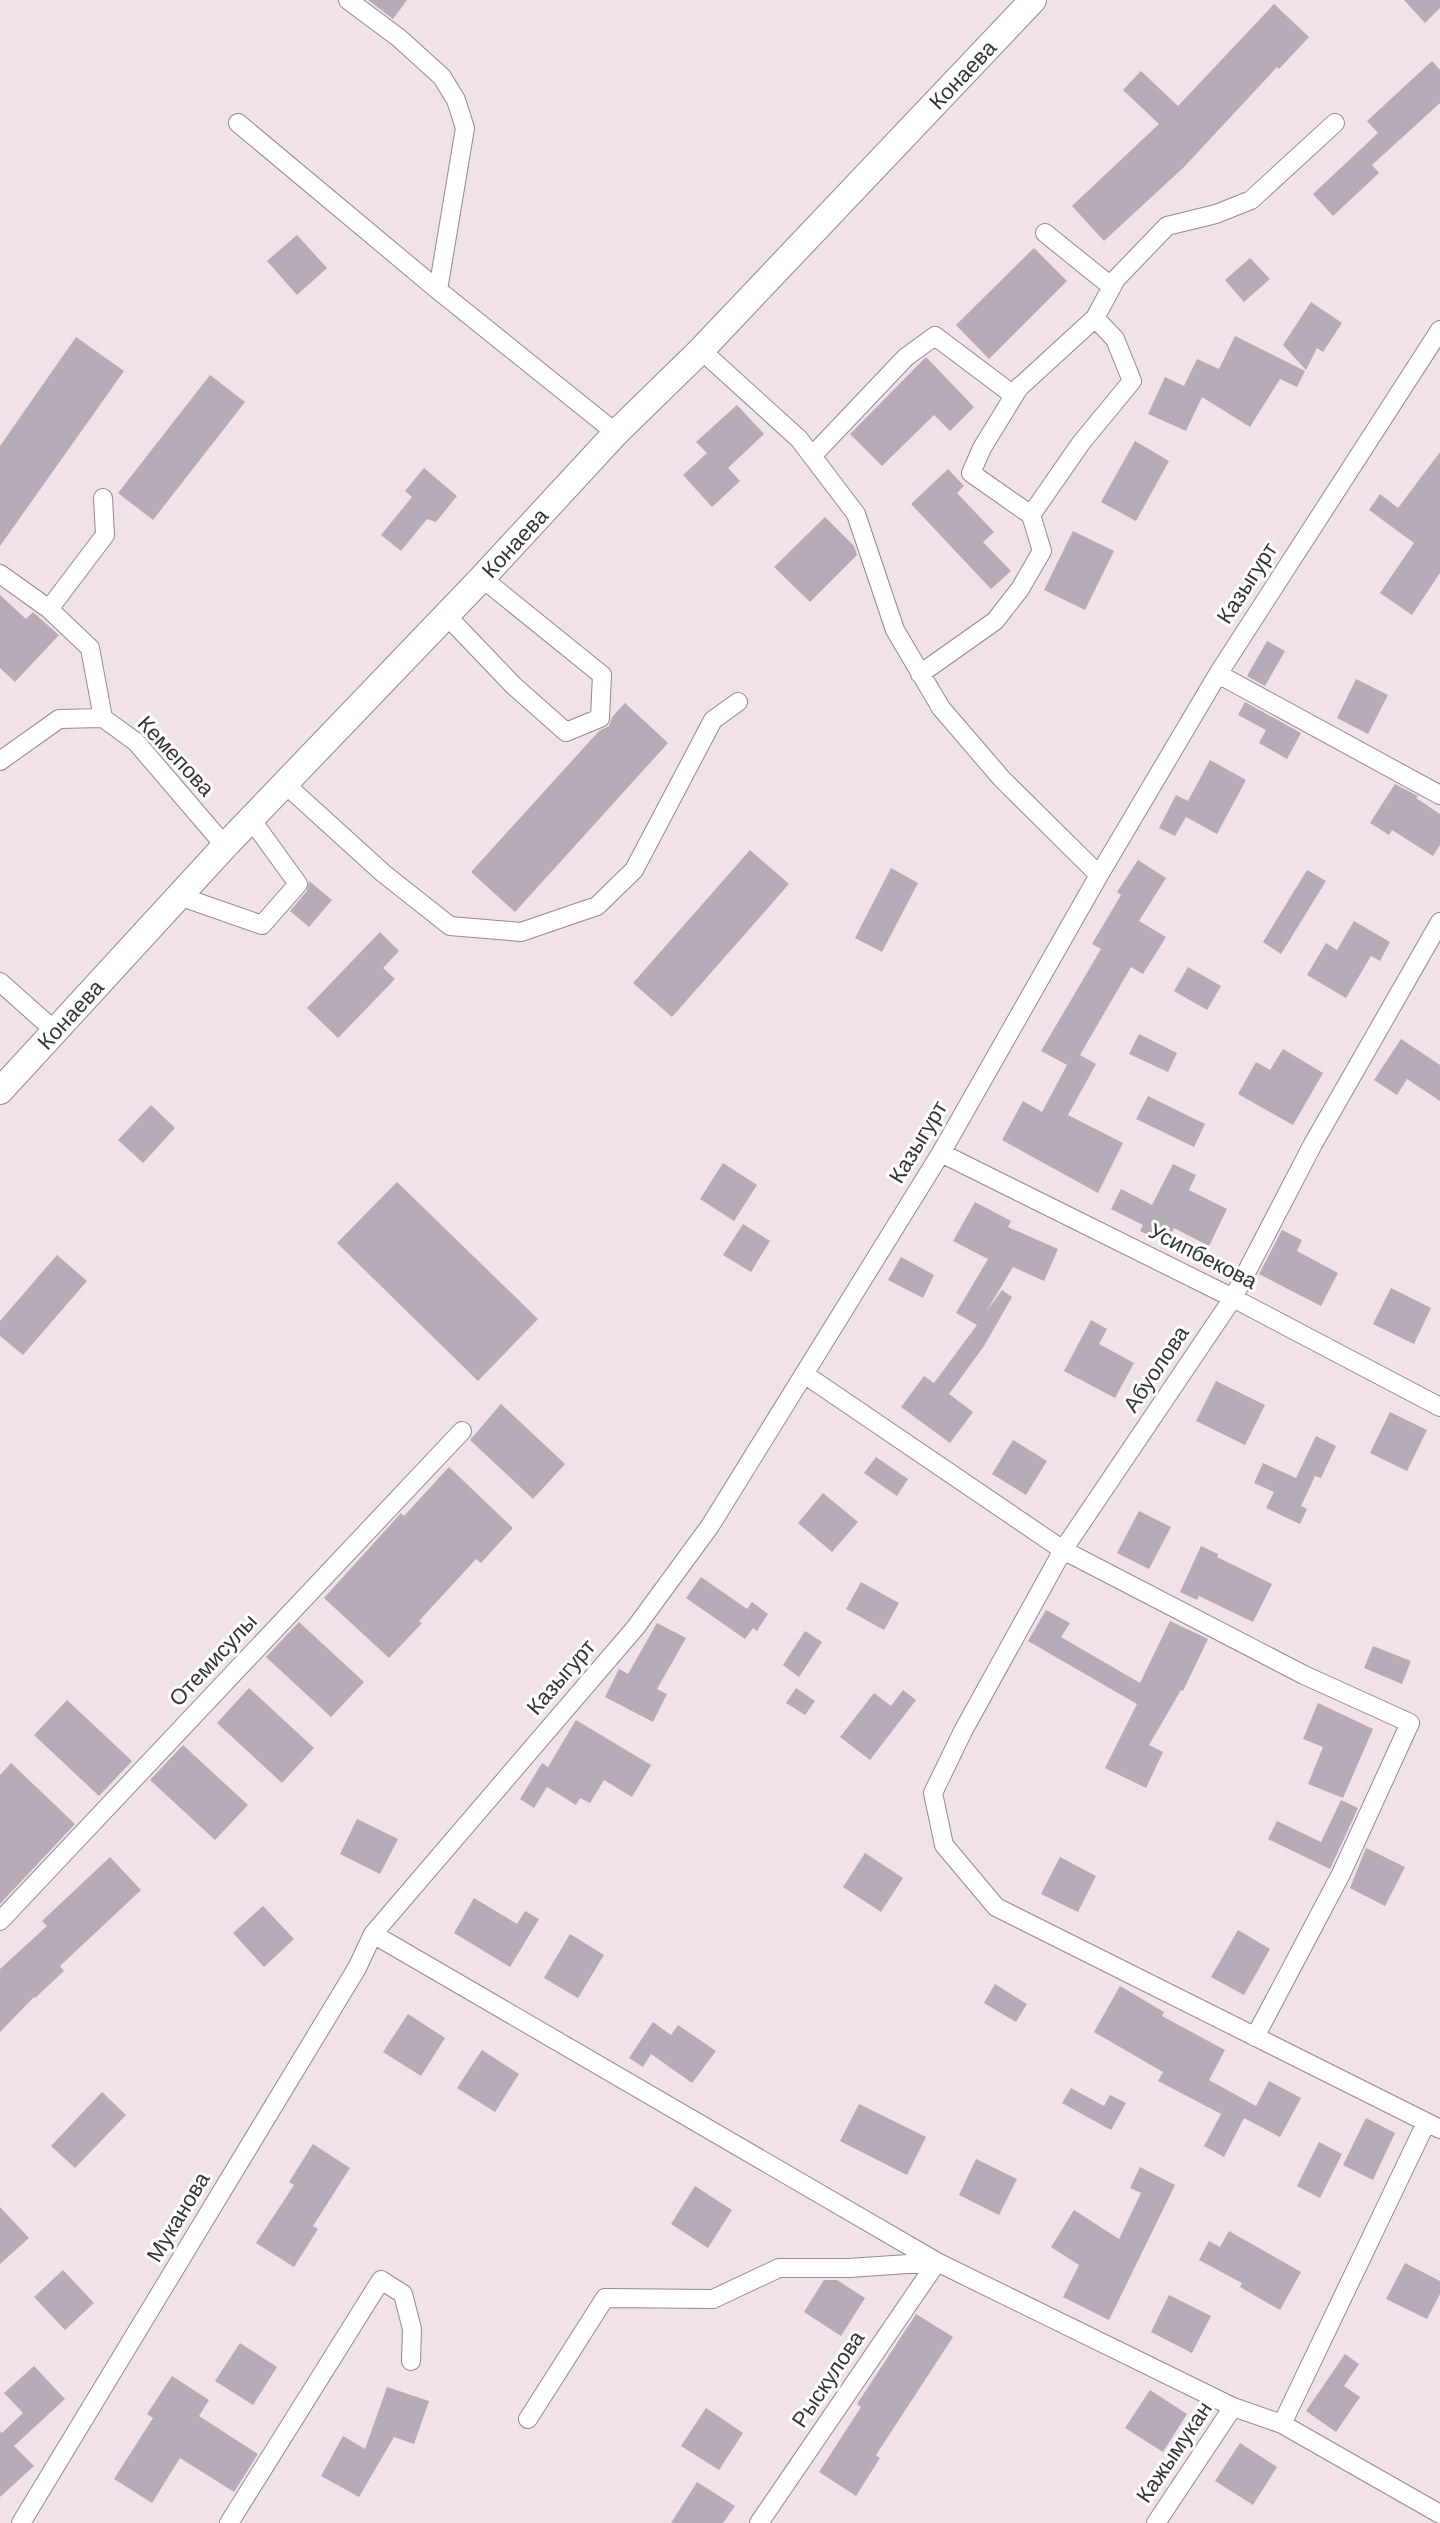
<svg xmlns="http://www.w3.org/2000/svg" width="1440" height="2523" font-family="'Work Sans',sans-serif">
	<rect width="100%" height="100%" fill="#f1e1e8"/>
	<path fill="#b5acb8" d="M368,0h39l-14,19z
		M1404,0h36v8l-15,15z
		M1274,4l35,33 -30,32 -2,-2 -93,100 -80,74 -32,-35 87,-82 -36,-34 18,-19 37,35z
		M1432,61l8,9v33l-68,62 7,8 -46,43 -20,-22 65,-61 -11,-12z
		M297,235l30,33 -30,27 -30,-34z
		M1034,248l33,33 -78,78 -33,-34z
		M1250,258l20,21 -26,23 -19,-22z
		M1311,302l31,21 -19,29 -6,-4 -11,22 -23,-25z
		M1235,336l70,35 -8,16 -17,-8 -30,48 -48,-30 -16,34 -38,-17 17,-37 19,9 13,-27 22,10z
		M76,337l48,34 -124,175v-100z
		M926,357l48,50 -24,24 -16,-16 -52,51 -32,-32z
		M210,375l35,27 -92,118 -35,-27z
		M737,405l27,29 -36,34 12,13 -28,26 -29,-32 24,-22 -11,-11z
		M1135,441l34,20 -33,60 -35,-19z
		M1440,452v121l-28,42 -32,-22 34,-50 -45,-33 11,-16 18,14z
		M424,468l33,28 -21,26 -9,-3 -26,32 -20,-16 31,-38 -7,-6z
		M948,469l16,17 -7,7 37,39 -11,10 28,29 -20,18 -80,-85z
		M825,517l29,29 3,9 -47,47 -36,-35z
		M1073,531l41,20 -29,59 -41,-20z
		M0,595l26,24 7,-7 26,23 -44,47 -15,-14z
		M1267,641l18,10 -20,35 -18,-10z
		M1356,679l32,16 -20,39 -31,-16z
		M1245,702l56,31 -14,26 -28,-16 7,-13 -28,-15z
		M625,703l43,40 -153,169 -44,-40 128,-141 10,-5 3,-9z
		M1210,760l36,20 -29,54 -31,-17 -11,19 -16,-8 17,-33 12,6z
		M1395,784l23,12 -2,2 24,16v31l-7,11 -41,-26 -3,5 -19,-12z
		M750,850l39,34 -117,133 -39,-34z
		M1138,860l28,18 -27,43 27,16 -23,37 -12,-7 -51,88 16,9 -28,51 55,28 -25,50 -96,-53 21,-39 19,11 25,-47 -26,-14 60,-102 -9,-5 29,-49 -4,-3z
		M891,868l27,15 -36,69 -27,-14z
		M1307,870l19,11 -45,73 -18,-12z
		M309,881l23,19 -23,27 -19,-16 17,-20z
		M1354,921l36,21 -10,19 -9,-5 -25,42 -39,-23 19,-32 11,7z
		M380,932l19,19 -16,17 12,11 -57,59 -31,-30z
		M1188,967l33,19 -14,24 -33,-19z
		M1139,1034l38,19 -9,19 -39,-18z
		M1401,1039l39,26v36l-33,-22 -10,16 -23,-15z
		M1283,1049l40,24 -30,52 -55,-31 18,-32 14,8z
		M1148,1096l57,28 -11,23 -58,-28z
		M151,1105l24,23 -32,35 -25,-23z
		M723,1163l34,22 -23,36 -34,-22z
		M1173,1164l23,11 -7,15 38,19 -18,37 -35,-18 -8,16 -26,-13 3,-6 -32,-16 10,-20 31,16z
		M397,1182l141,137 -60,62 -141,-138z
		M975,1202l36,19 -3,6 50,22 -14,32 -31,-14 -27,45 16,-22 10,7 -28,49 -35,48 24,18 -23,31 -49,-36 23,-31 10,7 43,-58 -21,-12 32,-54 -35,-18z
		M743,1224l27,17 -19,31 -28,-17z
		M1282,1230l20,10 -5,11 41,22 -17,33 -62,-32z
		M57,1255l30,26 -64,74 -23,-19v-15z
		M901,1257l33,18 -11,23 -35,-18z
		M1391,1288l40,20 -17,36 -41,-20z
		M1091,1320l16,9 -8,15 35,19 -19,35 -51,-27z
		M1216,1381l49,24 -20,40 -49,-24z
		M501,1404l64,60 -32,35 -63,-59z
		M1390,1412l37,18 -20,41 -37,-18z
		M1316,1436l20,10 -15,32 -6,-2 -14,30 6,3 -7,15 -34,-16 8,-16 -20,-9 9,-20 33,15z
		M1013,1440l34,21 -21,34 -34,-21z
		M876,1457l32,22 -11,17 -33,-23z
		M449,1467l64,61 -32,35 -5,-4 -57,62 3,2 -33,35 -65,-60 77,-85 3,3z
		M823,1493l35,29 -26,30 -34,-29z
		M1139,1511l32,16 -22,42 -32,-16z
		M1201,1546l17,8 -1,3 55,27 -19,38 -54,-26 -2,4 -17,-8z
		M701,1577l46,32 5,-7 16,12 -11,17 -4,-3 -8,11 -59,-41z
		M861,1582l38,21 -15,27 -38,-21z
		M1046,1610l24,13 -9,14 79,46 30,-62 38,18 -25,52 -2,-1 -32,55 14,7 -17,36 -41,-20 32,-64 -109,-63z
		M299,1622l65,60 -33,35 -65,-60z
		M657,1623l29,15 -29,51 10,5 -14,28 -48,-25 14,-28 9,5z
		M805,1631l17,11 -23,35 -16,-12z
		M1373,1646l38,15 -9,23 -38,-16z
		M249,1688l65,60 -32,35 -65,-60z
		M796,1688l19,13 -10,14 -19,-12z
		M903,1690l13,10 -46,60 -30,-23 34,-44 17,13z
		M67,1700l65,61 -33,35 -65,-61z
		M1318,1703l55,26 -30,69 -35,-14 15,-37 -20,-8z
		M576,1720l75,45 -19,32 -28,-17 -14,23 -10,-5 -4,7 -29,-18 -13,21 -14,-9 22,-36 6,4z
		M183,1745l65,60 -33,35 -65,-60z
		M11,1763l64,61 -75,80v-129z
		M1341,1800l17,8 -28,61 -62,-30 9,-18 44,21z
		M357,1819l41,20 -18,35 -40,-20z
		M1366,1848l39,19 -20,39 -35,-18z
		M865,1853l38,25 -22,34 -38,-25z
		M110,1857l31,33 -81,76 4,5 -29,27 -1,-1 -34,35v-63l47,-43 -5,-5z
		M1060,1857l36,19 -18,36 -37,-18z
		M474,1898l43,26 8,-13 14,8 -29,48 -56,-34z
		M263,1906l31,33 -30,28 -31,-34z
		M1238,1930l32,19 -26,46 -33,-18z
		M570,1934l34,21 -26,43 -34,-20z
		M995,1984l32,20 -11,18 -32,-19z
		M1120,1986l44,26 -2,4 63,34 -16,30 47,26 13,-25 32,17 -21,39 -36,-19 -20,39 -20,-11 17,-32 -63,-33 5,-9 -69,-40z
		M408,2014l37,24 -24,38 -38,-24z
		M653,2022l18,13 7,-10 38,26 -24,32 -41,-29 -8,13 -14,-9z
		M482,2050l37,24 -24,38 -38,-24z
		M1071,2088l33,18 6,-11 16,8 -15,27 -49,-27z
		M102,2092l24,23 -51,53 -24,-22z
		M859,2104l67,33 -19,38 -67,-34z
		M1366,2118l29,15 -22,47 -30,-15z
		M1319,2142l23,12 -22,44 -23,-12z
		M313,2144l37,24 -37,58 5,3 -24,38 -38,-24 38,-58 -5,-3z
		M976,2159l41,20 -18,36 -40,-20z
		M1140,2167l35,18 -66,135 -46,-23 16,-32 -28,-18 23,-37 45,29 22,-46 -11,-5z
		M695,2186l37,24 -24,38 -37,-24z
		M0,2207l29,31 -29,26z
		M1229,2231l72,41 -21,38 -40,-23 2,-4 -43,-23 10,-19 11,6z
		M1405,2263l35,18v13l-13,25 -41,-20z
		M63,2270l31,33 -29,27 -31,-33z
		M824,2280h13l28,18 -24,38 -37,-24z
		M1169,2295l42,21 -19,37 -41,-21z
		M916,2314l37,23 -77,118 4,3 -24,38 -37,-24 42,-65 -4,-3z
		M240,2343l37,24 -24,38 -38,-24z
		M1345,2354l14,10 -15,22 16,11 -24,35 -30,-21z
		M34,2366l31,33 -51,47 20,20 -34,31v-66l2,2 21,-20 -19,-20z
		M172,2376l37,24 -10,16 59,38 -24,38 -54,-34 -28,45 -38,-24 39,-61 -6,-4z
		M387,2387l42,14 -15,43 -20,-7 -35,60 -38,-21 22,-40 22,13z
		M1150,2390l37,24 -24,38 -38,-24z
		M706,2408l37,25 -24,37 -38,-24z
		M1240,2443l37,24 -24,38 -38,-24z
		M697,2482l38,24 -12,17h-52z"/>
	<g fill="none" stroke-linecap="round" stroke-linejoin="round">
		<g stroke="#978990" stroke-width="20">
			<path id="street" d="M348,0l51,38 43,39 14,23 9,28 -27,162
				M238,123l200,167 178,143
				M1045,233l67,54
				M701,350l98,89 57,75 39,116 46,78 61,71 97,96
				M1020,386l-38,62 -11,25 60,42
				M812,456l94,-99 29,-21 77,58 83,-76
				M103,498l2,37 -56,74 41,39 13,70
				M0,574l49,35
				M446,615l68,71 52,46 34,-14 2,-43 -120,-97
				M920,674l75,-53 25,-32 22,-38 -11,-36 50,-72 51,-62 -17,-42 -20,-21 21,-39 51,-53 49,-12 35,-14 84,-77
				M1218,674l222,121
				M0,761l59,-42 44,-1 33,24 89,104
				M285,784l98,89 67,53 71,6 76,-26 37,-36 79,-150 25,-18
				M179,896l83,29 36,-41 -47,-65
				M1440,922l-127,222 -80,154 -170,252 -100,181 -30,62 11,52 52,62 444,222
				M0,982l55,49
				M941,1153l292,145 207,109
				M804,1374l259,176 241,125 106,48 -69,151 -86,163
				M0,1921l462,-490
				M373,1934l564,328 296,145 49,17 158,90
				M528,2419l77,-121 108,1 66,-31h70l88,-6
				M1282,2424l144,-301
				M21,2523l336,-555 16,-34 263,-307 74,-101 231,-373 158,-278 119,-201 222,-344
				M229,2523l152,-243 22,14 9,35 -1,32
				M759,2523l178,-261
				M1156,2523l77,-116"/>
		</g>
		<g stroke="#978990" stroke-width="28">
			<g id="secondary">
				<path id="s1" d="M0,1091l225,-245 257,-268 134,-145 85,-83 332,-350"/>
			</g>
		</g>
		<use href="#street" stroke="#fff" stroke-width="18"/>
		<use href="#secondary" stroke="#fff" stroke-width="26"/>
	</g>
	<g text-anchor="middle" dominant-baseline="central" stroke-width="6" stroke-linejoin="round" paint-order="stroke">
		<g font-size="22" fill="#393336" stroke="#fff">
			<text stroke="none"><textPath href="#s1" startOffset="1400">Конаева</textPath></text>
			<text stroke="none"><textPath href="#s1" startOffset="752">Конаева</textPath></text>
			<text transform="translate(1247 583) rotate(-57)">Казыгурт</text>
			<text transform="translate(176 756) rotate(47)">Кемепова</text>
			<text stroke="none"><textPath href="#s1" startOffset="104">Конаева</textPath></text>
			<text transform="translate(918 1142) rotate(-59)">Казыгурт</text>
			<text transform="translate(1203 1256) rotate(27)">Усипбекова</text>
			<text transform="translate(1156 1369) rotate(-56)">Абуолова</text>
			<text transform="translate(213 1660) rotate(-47)">Отемисулы</text>
			<text transform="translate(561 1677) rotate(-49)">Казыгурт</text>
			<text transform="translate(178 2217) rotate(-59)">Муканова</text>
			<text transform="translate(828 2379) rotate(-56)">Рыскулова</text>
			<text transform="translate(1174 2452) rotate(-56)">Кажымукан</text>
		</g>
	</g>
</svg>
